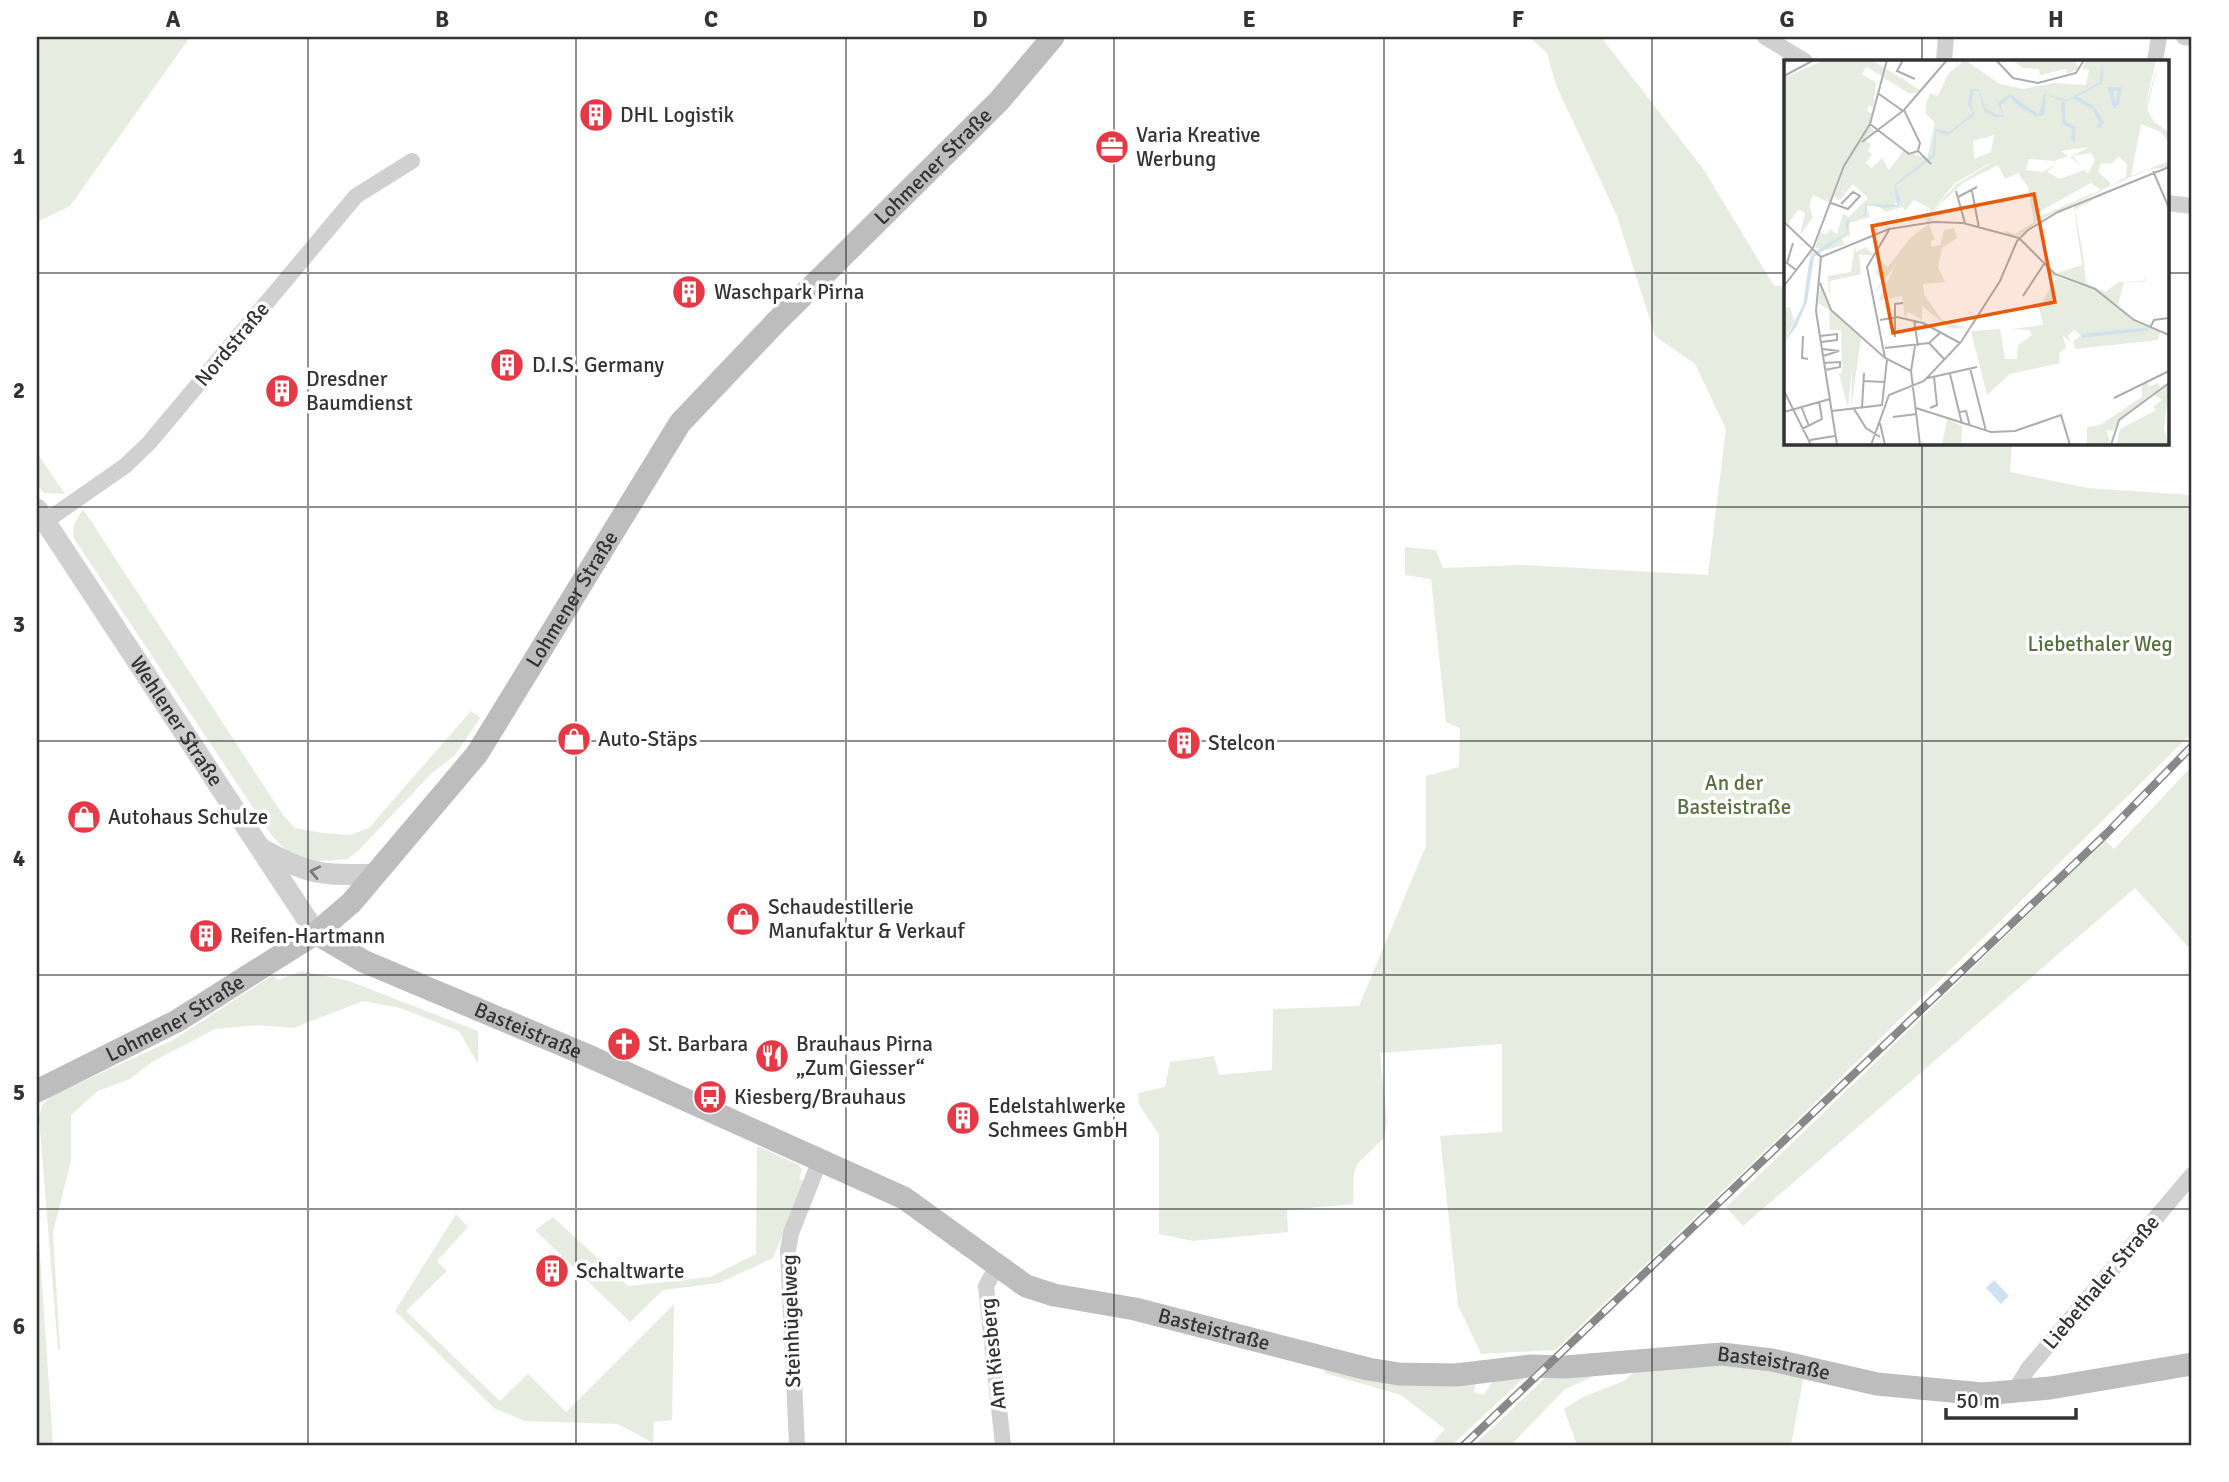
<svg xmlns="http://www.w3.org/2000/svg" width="2229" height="1482" font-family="Signika,sans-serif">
	<rect width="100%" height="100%" fill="#fff"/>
	<path fill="#e6ecdf" d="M37,37h153l-120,169 -33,16z
		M1529,37h72l103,133 70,116h12v157h226l-2,29 78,16 104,7v238l-405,397 -232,220 -74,4 -23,-49 -18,-169 62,-4v-88l-122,9 7,70 -4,16 -25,24 -4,9 -1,32 -66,6 1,22 -95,9 -34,-7v-99l-20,-31 -1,-11 27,-6 5,-25 44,-6 5,19 53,-5 1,-61 86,-3 67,-160v-70l33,-9 1,-39 -14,-6 -15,-143 -26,-4v-28l31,3 7,18 79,-3 186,10 18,-146 -31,-65 -40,-28 -38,-120 -61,-131 -9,-32z
		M37,453l28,41 -21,-1 -7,-9z
		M83,509l200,306 12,13 28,5 27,2 19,-7 102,-117 9,7 -25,37 -24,19 -73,77 -10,8 -28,2 -1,6 -31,-15 -16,-16 -199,-299 1,-12z
		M2192,766v185l-57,-63 -392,338 -17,-19 379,-367 9,9z
		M302,971l47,10 129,50v33l-19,-33 -59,-23 -37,-7 -70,27 -35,-3 -43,4 -63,33 -22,17 -32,12 -27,24v46l-18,72 7,116 -2,1 -19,-233 3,-12 11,-10 120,-55 100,-65 5,5z
		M757,1146l42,19 3,5 -3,9 6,2 -32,77 -54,25 -56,7 -33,32 -95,-92 18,-13 75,69 82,-9 46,-23z
		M456,1214l12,13 -31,34 10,10 -41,40 94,90 28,-27 38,38 108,-108 -2,116 -18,2 -1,21 -35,-19 -93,-3 -31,-13 -99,-97z
		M39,1240l14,205h-16z
		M1723,1363l81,12 -13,70h-214l-13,-36 19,-12 41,-16 11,-10z
		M1326,1367l150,15 -2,10 10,3 9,-15 33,-4 -74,69h-21l14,-16 -44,-34 -77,-22z
		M1598,1374l-34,16 -53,55h-37l71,-67z"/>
	<path fill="#cfe2ee" d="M1994,1280l15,16 -8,8 -15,-16z"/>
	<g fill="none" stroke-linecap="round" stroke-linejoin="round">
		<path stroke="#d0d0d0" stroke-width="16" d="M1765,37l40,24
			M2184,37l8,1
			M1944,61l2,-24
			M2155,61l4,-24
			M2168,203l24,3
			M46,521l79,-55 24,-23 207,-247 56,-35
			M997,1266l-11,20 17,159
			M2014,1392l14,-23 164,-194
			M797,1445l-9,-195 3,-17 29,-73"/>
		<g stroke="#d0d0d0" stroke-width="21">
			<path id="s1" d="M37,509l279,424"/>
			<path d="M264,850c44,25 62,26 112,24"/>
		</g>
		<g stroke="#bdbdbd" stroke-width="23">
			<path id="s2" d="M316,933l47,28 221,93 320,144 122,88 28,9 81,14 233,60 31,5 57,1 74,-9 35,1 157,-13 50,6 105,24 106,10 67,-6 142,-24"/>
			<path id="s3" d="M37,1091l140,-70 139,-88 35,-30 126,-149 203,-331 96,-101 223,-221 54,-64"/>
		</g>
		<g stroke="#888" stroke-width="8">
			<path id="rail" d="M1464,1445l642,-611 86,-88"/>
		</g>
		<use href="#rail" stroke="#fff" stroke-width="5" stroke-dasharray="16" stroke-linecap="butt"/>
	</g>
	<defs><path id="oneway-chevron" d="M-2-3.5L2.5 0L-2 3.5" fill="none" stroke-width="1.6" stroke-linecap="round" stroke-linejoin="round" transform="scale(1.75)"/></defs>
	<use stroke="#7a7a7a" href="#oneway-chevron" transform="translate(315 872) rotate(-168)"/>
	<path fill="none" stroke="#333" stroke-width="2" stroke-opacity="0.55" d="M308,37v1408M576,37v1408M846,37v1408M1114,37v1408M1384,37v1408M1652,37v1408M1922,37v24M37,273h1749M2168,273h24M1922,443v1002M37,507h2155M37,741h2155M37,975h2155M37,1209h2155"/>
	<defs>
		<g id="building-disc" transform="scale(1.75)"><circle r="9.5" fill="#e63946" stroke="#fff"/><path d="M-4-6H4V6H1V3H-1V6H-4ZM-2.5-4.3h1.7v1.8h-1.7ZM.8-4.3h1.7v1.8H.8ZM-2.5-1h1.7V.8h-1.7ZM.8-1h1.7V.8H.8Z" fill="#fff"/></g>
		<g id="office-disc" transform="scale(1.75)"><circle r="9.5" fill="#e63946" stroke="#fff"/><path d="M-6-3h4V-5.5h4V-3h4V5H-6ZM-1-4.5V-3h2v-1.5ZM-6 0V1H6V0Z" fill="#fff"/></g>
		<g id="shop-disc" transform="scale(1.75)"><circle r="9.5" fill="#e63946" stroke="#fff"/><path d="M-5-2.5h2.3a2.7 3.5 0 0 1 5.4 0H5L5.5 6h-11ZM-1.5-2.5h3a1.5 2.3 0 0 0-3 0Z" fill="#fff"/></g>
		<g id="church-disc" transform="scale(1.75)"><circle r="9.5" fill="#e63946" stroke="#fff"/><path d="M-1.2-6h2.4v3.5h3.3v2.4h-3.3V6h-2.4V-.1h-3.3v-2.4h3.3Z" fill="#fff"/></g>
		<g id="restaurant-disc" transform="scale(1.75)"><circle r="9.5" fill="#e63946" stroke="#fff"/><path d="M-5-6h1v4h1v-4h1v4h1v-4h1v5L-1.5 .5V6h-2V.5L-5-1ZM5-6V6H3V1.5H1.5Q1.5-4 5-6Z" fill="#fff"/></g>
		<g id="bus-disc" transform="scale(1.75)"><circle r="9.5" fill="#e63946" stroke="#fff"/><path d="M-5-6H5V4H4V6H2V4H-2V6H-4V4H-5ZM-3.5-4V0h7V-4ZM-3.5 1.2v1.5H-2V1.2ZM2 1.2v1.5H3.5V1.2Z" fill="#fff"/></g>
	</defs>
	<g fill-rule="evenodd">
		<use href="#building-disc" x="596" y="115"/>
		<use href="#office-disc" x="1112" y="147"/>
		<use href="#building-disc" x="689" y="292"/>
		<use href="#building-disc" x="507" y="365"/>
		<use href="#building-disc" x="282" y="391"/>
		<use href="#shop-disc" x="574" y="739"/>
		<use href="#building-disc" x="1184" y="743"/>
		<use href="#shop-disc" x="84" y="817"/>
		<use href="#shop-disc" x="743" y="919"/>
		<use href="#building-disc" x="206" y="936"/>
		<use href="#church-disc" x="624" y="1044"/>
		<use href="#restaurant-disc" x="772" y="1056"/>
		<use href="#bus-disc" x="710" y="1097"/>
		<use href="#building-disc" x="963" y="1118"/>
		<use href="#building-disc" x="552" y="1271"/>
	</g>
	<g text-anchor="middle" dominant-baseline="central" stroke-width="7" stroke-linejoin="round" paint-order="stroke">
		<g font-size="21" fill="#333" stroke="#fff" text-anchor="start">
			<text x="620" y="115">DHL Logistik</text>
			<text x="1136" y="135">Varia Kreative<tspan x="1136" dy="24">Werbung</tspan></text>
			<text x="714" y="292">Waschpark Pirna</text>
			<text x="532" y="365">D.I.S. Germany</text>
			<text x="306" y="379">Dresdner<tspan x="306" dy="24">Baumdienst</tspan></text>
			<text x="598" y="739">Auto-Stäps</text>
			<text x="1208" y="743">Stelcon</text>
			<text x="108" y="817">Autohaus Schulze</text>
			<text x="768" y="907">Schaudestillerie<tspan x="768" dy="24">Manufaktur &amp; Verkauf</tspan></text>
			<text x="230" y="936">Reifen-Hartmann</text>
			<text x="648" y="1044">St. Barbara</text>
			<text x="796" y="1044">Brauhaus Pirna<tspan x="796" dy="24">„Zum Giesser“</tspan></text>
			<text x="734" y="1097">Kiesberg/Brauhaus</text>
			<text x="988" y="1106">Edelstahlwerke<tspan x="988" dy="24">Schmees GmbH</tspan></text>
			<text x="576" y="1271">Schaltwarte</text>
		</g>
		<g font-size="21" fill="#333" stroke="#fff">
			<text stroke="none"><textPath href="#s3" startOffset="1311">Lohmener Straße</textPath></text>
			<text transform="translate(232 344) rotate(-50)">Nordstraße</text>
			<text stroke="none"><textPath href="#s3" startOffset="744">Lohmener Straße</textPath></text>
			<text stroke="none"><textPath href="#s1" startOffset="254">Wehlener Straße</textPath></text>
			<text stroke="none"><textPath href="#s3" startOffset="156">Lohmener Straße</textPath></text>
			<text stroke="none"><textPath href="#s2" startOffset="234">Basteistraße</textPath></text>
			<text transform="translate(2101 1282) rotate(-50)">Liebethaler Straße</text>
			<text transform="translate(791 1321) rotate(-92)">Steinhügelweg</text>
			<text stroke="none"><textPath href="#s2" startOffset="989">Basteistraße</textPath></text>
			<text transform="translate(993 1354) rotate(-96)">Am Kiesberg</text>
			<text stroke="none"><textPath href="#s2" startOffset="1556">Basteistraße</textPath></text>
		</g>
		<g font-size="21" fill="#56703f" stroke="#fff">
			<text x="2100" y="644">Liebethaler Weg</text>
			<text x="1734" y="783">An der<tspan x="1734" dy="24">Basteistraße</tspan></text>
		</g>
	</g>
	<g transform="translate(1784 60)">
		<rect width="385" height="385" fill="#fff"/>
		<path d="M40,0h48l13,8 -3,8 -16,-9 -4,7 14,9 -3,25 -4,-3 -2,6 6,3 -2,8 -26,42 -15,39 -17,-8 -4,10 4,12 -13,18 5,-22 -6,-4 -11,15 -4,-3v-143zM181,0l35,24 23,5 32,-6 31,2 3,-15 -7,-1 5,-9h69l-11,48 14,-48 -12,49 7,13 15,10v11l-8,-11 -20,-8 -10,52 38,-15v6l-19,2 -114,49v5l-17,13 -13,-2 -1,-3 10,3 19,-12 -6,-35 -10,-14 -13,6 -7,-14 -35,18 -22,20 -11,15 4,2 -9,3 18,-24 14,-15 41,-25 -43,24 -10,12 -21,28 7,-14 -17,-9 -9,11 -2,-4 -18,5 -5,-5 -13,-1 3,11 -21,6 1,12 -8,4 2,6 -25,7 28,-18 3,-15 16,-3 1,-12 17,3 14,-1 1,-5 -8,6 -26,-3 -1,11 -18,5v13l-25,16 -6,-1 5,-16 6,2 4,-5 7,5 6,-20 6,3 19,-19 -15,-14 -13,16 -6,-3 12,-33 24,-38 5,6 -10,8 6,4 -3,7 4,3 -6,9 6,5 10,-10 7,12 15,-20 23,9 8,-36 -9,-9v-10l4,-11 8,3 10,-22zM210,75l-3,17 -17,7 -1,-18zM305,87l-19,10 11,9 -8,-10 18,-3 4,7 -7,13 -4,-3 -24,9 -13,-7 9,-8 -13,8 -17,-2 3,-11 26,2 13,-5 -7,-5zM335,97l8,7 -1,13 -17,10 2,-4 -13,-11 3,-9 9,1zM307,123l11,8 -63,29 -4,-6zM228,0h66l-3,4 6,4 -14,6 -1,-5 -26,6 -1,-6 -16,-1zM102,9l20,12 15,10 -11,3 -26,-16zM325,132l-34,17 8,46 3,28 19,9 14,-10 24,-1 4,-4 -3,5h-20l-6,23 -13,-7 31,24 24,10 -2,8 -83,9 -2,-8 8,-5 -7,-6 -6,6 3,7 -8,-8 3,13 -7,5 1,10 -50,11 -23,21 -16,-64 29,-2 5,30h12l1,-14 14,-10 -2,-5 -18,-1 31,-4 -4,-18 17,-28 -12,-12 14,10 41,15 -42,-19 25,-8 -8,-58zM145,164l6,16 -5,1 2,6 8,-2 4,-15 10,-2 3,10 -15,10 -4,19 7,15 -22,2 1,11 18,25 28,9 -21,-1 -27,-22v14l-14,-8 -3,6 -3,-22 -24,5 19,-39 -22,32 6,-13 -5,-9 4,-11 8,6 23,-30zM71,183l1,9 10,-5 9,9 -16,-2 2,20 -31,7v22l-2,-27 23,-4zM27,192h4l-11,50 -20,39v-33l6,-1 4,14 9,-18zM36,225l9,24 32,29 -10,70 1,-41 -4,41 -9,-34 3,-1 -1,-43h-11l-1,-20 -11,-7zM363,322l2,4 9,-3 3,5 -6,3 9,-3 5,-4 -5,46 5,15h-53l4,-16 36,-19 -3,-3 9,-7 -10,-6 -33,26 -6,11 -7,-1 5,15h-24v-18l13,-2 42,-28v-13zM163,359l15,7 -1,19h-19z" fill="#e6ecdf" fill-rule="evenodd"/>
		<path d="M318,0l1,16 -2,8 -35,18 -20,-7 -2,19 -3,2h-5l-19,-11 -7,-8 -9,8 3,12h-8l-12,-6 -5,-20 -6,-1 -2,14 4,10 -27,21 -12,-4 -1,25 -40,30 6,14 -3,6 -13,2 -18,-4 -1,12 -16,3 -3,15 -33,23 -7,45 -11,25 -12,16 20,-40 5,-40 6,-11 31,-19v-13l18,-5 1,-11 32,1 -3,-20 39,-31 2,-25 14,3 25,-20 -6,-7 3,-16h8l6,19 12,7h6l-5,-12 12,-9 29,21 5,-21 23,6 33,-18z" fill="#cfe2ee"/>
		<path fill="none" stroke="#cfe2ee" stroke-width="3.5" d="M291,37l18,11M279,42l1,21 10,5 -1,13M331,48l-5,-19h10l-3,16M310,49l8,13 -4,6M297,276l67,-7"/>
		<path fill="none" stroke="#adadad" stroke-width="2" d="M119,0l-6,11 18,8M212,0l17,18 25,5 38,-10 8,-13M0,16l30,-16M95,34l24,17M120,50l16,33 -2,8 13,13M86,64l39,30 9,-3M78,82l42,-32 43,-50M369,111l16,37M172,131l9,32M188,131l7,37M174,137l19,-10M47,143l17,6 12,-13 -7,-4 -12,12M0,162l37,35 68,-28 45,-7 29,1 56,15M236,179l35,35 40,15 39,31 35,15M9,183l-6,20 9,7M37,197l-5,54 21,134M36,223l11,27 54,48 26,13 9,74M0,226l29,-38 31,-82 26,-42 17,-64M239,236l21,-32M96,260l17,-3 26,6 37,20M130,260l4,26M366,268l4,-8 15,-2M19,276l-1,22 6,1M36,276l17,-2v6l-16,2M111,277v-33l8,-1M145,283l16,17M101,288l44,-5 12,-11M38,289l17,2 -16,5M101,298l-18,-91 22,-37M40,303l16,-1v5l-15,3M186,308l16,63M127,311l4,-25M166,314l12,50M144,318l49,-11M79,321l22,1M0,331l27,54M330,338l55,-27M17,346l8,20M78,348l2,-35M132,348l75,24 24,-1 46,-16 9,30M146,348l7,-3 -3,-28M70,349l12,19 14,9M48,351l50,-6 5,-45M0,352l46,-13M175,352l7,-1 4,15M109,357l24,-3M96,363l5,22M18,369l20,-10 -3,-18M26,380l25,-4M87,385l18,-50 35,-14 37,-39 39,-61 17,-40 11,-11 30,-18 111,-45M327,385l8,-25 50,-37"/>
		<path fill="#e8590c" fill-opacity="0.15" stroke="#e8590c" stroke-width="3.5" d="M250,134l21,108 -162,31 -21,-107z"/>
		<rect width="385" height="385" fill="none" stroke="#333" stroke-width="3.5"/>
	</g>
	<rect width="2229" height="1482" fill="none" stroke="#ffffff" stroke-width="77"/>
	<path d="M1946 1408v10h130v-10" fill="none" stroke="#333333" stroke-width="3.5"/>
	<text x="1956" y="1408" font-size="21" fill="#333333" stroke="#ffffff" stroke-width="5" paint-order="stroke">50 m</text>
	<rect x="38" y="38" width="2152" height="1406" fill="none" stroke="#333" stroke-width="2.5"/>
	<g font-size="23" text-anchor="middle" font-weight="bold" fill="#333">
		<text x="173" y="27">A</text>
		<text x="442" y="27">B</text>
		<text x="711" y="27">C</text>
		<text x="980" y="27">D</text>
		<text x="1249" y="27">E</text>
		<text x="1518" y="27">F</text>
		<text x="1787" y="27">G</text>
		<text x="2056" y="27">H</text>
		<text x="19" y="164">1</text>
		<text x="19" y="398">2</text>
		<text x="19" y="632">3</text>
		<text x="19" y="866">4</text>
		<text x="19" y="1100">5</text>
		<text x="19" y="1334">6</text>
	</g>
</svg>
